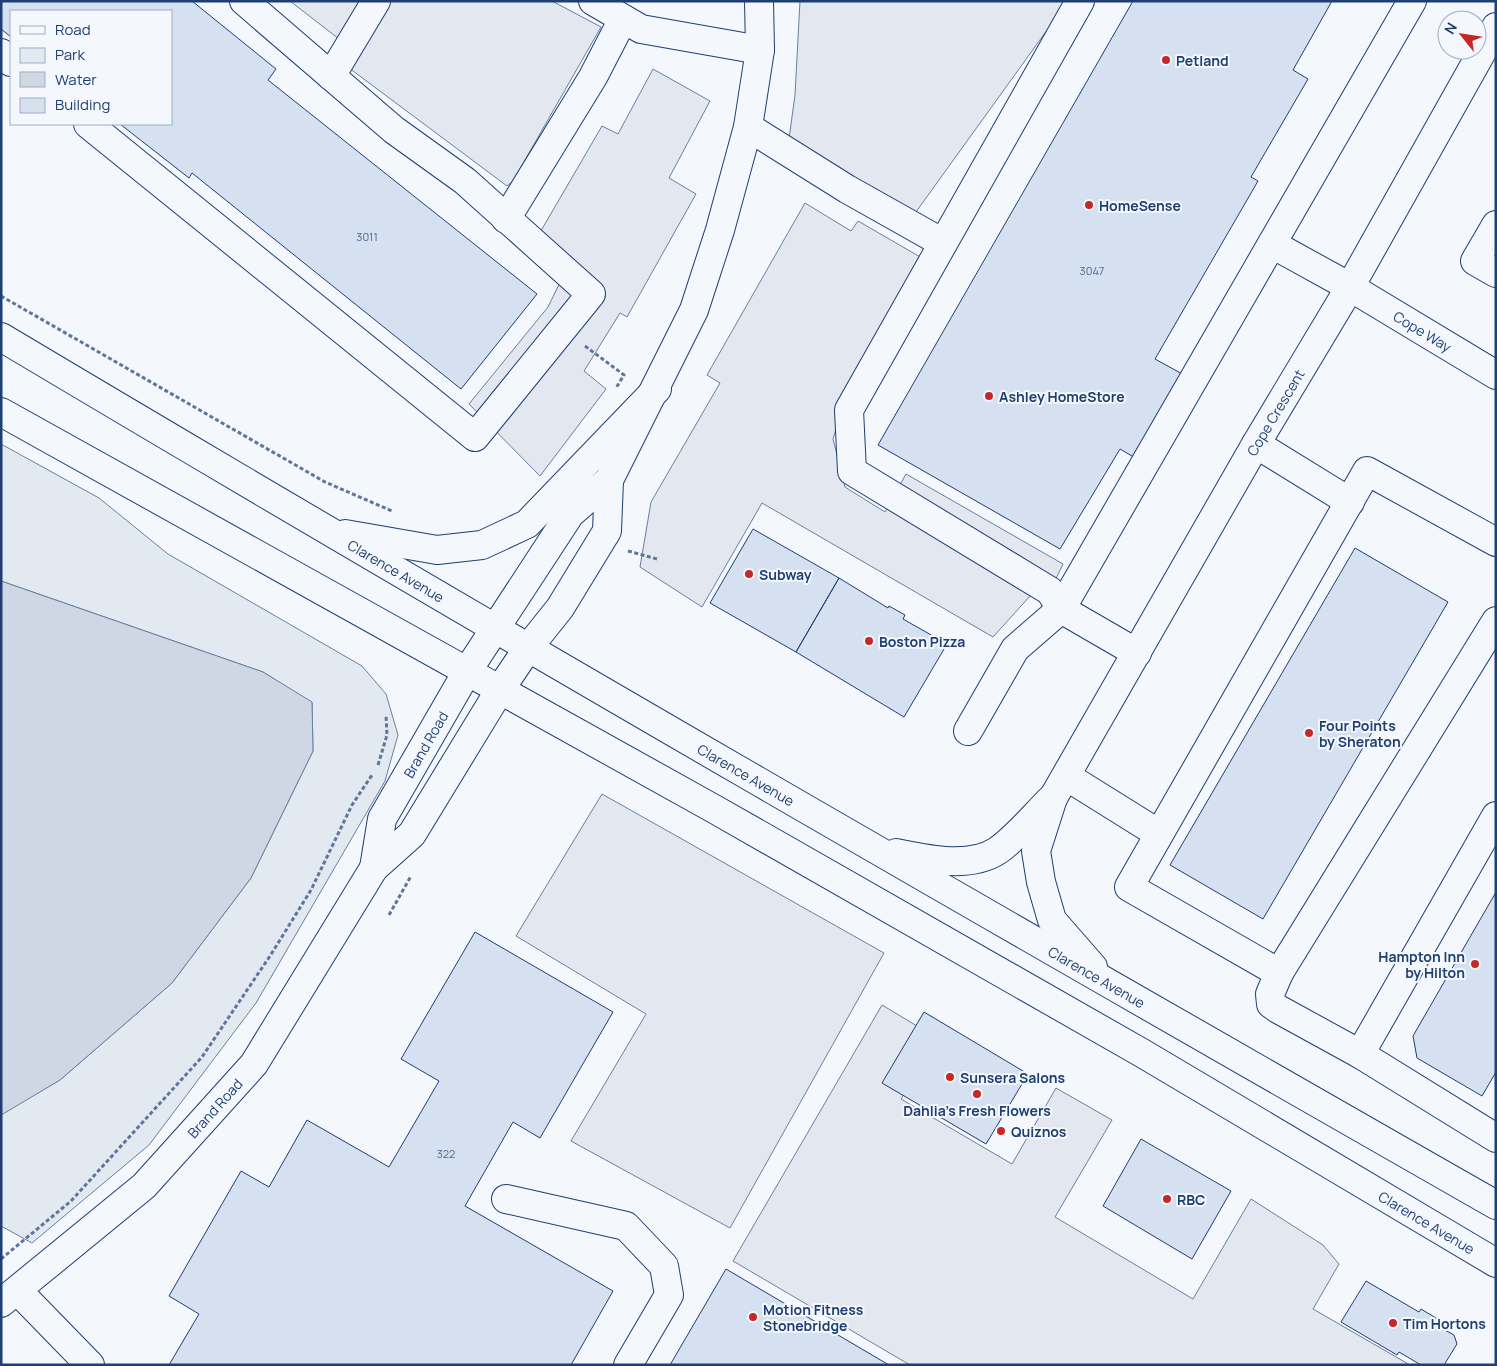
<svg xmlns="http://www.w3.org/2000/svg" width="1497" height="1366" font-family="Manrope,sans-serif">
	<rect width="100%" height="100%" fill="#f4f7fb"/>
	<path fill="#e3e9f0" stroke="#687fa3" d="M1,444l98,54 69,56 194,112 24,28 12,41 -13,46 -129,222 -107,142 -117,98 -31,-17v-112l59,-34 112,-97 79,-105 62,-127 -1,-48 -49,-31 -262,-91z"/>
	<path fill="#e3e8f0" stroke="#687fa3" d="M290,1h262l49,26 -88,154 -6,5 -166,-124 7,-16z
		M800,1h268l-160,222 -120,-77 7,-51z
		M653,69l57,32 -41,77 27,16 -69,123 -7,-4 -36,58 22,18 -66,87 -71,-72 79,-97 21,-43 -34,-23 67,-115 16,8z
		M805,203l46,28 7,-10 64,37 -78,143 -11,38 12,48 40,25 21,-38 157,90 -13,27 -10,-6 -47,52 -231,-134 -60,104 -62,-40 11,-65 69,-119 -13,-8z
		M602,794l282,159 -154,275 -159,-87 75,-127 -130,-78z
		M882,1005l55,33 -36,61 111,65 44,-76 56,32 -57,97 138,82 58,-100 72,46 16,19 -26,45 97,56h-500l-177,-104z"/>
	<path fill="#cfd7e4" stroke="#687fa3" d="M1,581l262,91 49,30 1,49 -62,127 -79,105 -112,97 -57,34h-2z"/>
	<path fill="#d5e0f0" stroke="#1d3f73" d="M1,1h191l84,68 -8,11 269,214 -76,95 -269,-216 -3,5 -69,-54h51v-113h-160v26l-10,-8z
		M1133,1h199l-39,69 15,9 -57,98 7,4 -103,178 31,17 -49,83 -17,-10 -60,100 -182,-104z
		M753,529l86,49 -43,74 -86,-49z
		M1355,548l93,54 -185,317 -93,-54z
		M839,578l49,30 1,-2 16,9 -2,4 44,25 -43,73 -108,-65z
		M1496,892v180l-14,24 -65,-38 -4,-22z
		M475,932l138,80 -73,126 -27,-16 -48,84 148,85 -42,74h-402l30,-51 -30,-18 72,-125 28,16 38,-67 82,47 50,-86 -38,-22z
		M924,1012l104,62 -42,70 -104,-61z
		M1141,1139l90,52 -39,68 -89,-53z
		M726,1269l163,96h-219z
		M1366,1281l53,31 2,-3 25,15 -3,5 11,6 3,9 -13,21h-23l-22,-13 -2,3 -56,-33z"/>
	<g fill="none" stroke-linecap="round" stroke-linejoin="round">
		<g stroke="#1d3f73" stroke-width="30">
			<g id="minor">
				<path d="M593,1l48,28 119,21"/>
				<path d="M1080,1l-231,409 3,61 198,120 11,18 76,44"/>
				<path d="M1,53l10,9"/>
				<path d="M331,76l45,-75"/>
				<path d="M88,124l387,313 116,-143 -126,-113 -71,-51 -150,-129"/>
				<path d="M748,127l99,62 96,54"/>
				<path d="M506,219l87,-142 30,-58"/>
				<path d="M1496,225l-21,36 21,12"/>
				<path id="s1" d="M1272,244l78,43 146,88"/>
				<path d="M1256,444l94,58"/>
				<path d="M1496,542l-129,-71 -238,416 150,86 217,-352"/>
				<path d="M968,731l47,-82 46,-40 351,-608"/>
				<path d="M1066,776l93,58"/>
				<path id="s2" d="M1053,798l203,-354 94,-157 146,-260"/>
				<path d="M1496,816l-136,238 136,84"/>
				<path id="s3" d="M374,868l8,-49 86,-149 102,-156 39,-34 85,-170 26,-80 28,-103 12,-77 -1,-49"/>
				<path d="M1279,973l-9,21 1,10 7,5 82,45"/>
				<path d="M506,1199l120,27 38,40 5,29 -41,70"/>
				<path d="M18,1291l72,74"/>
				<path id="s4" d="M1,1303l143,-117 110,-122 120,-196 38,-34 89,-146 27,-40 32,-40 47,-77 2,-51"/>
			</g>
		</g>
		<g stroke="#1d3f73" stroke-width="30">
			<g id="major">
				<path id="s5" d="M1,337c495,295 994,582 1495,868"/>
				<path id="s6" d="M1,412l715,398 426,243 354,210"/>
				<path d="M345,534l92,16 45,-5 45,-21 130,-135"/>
				<path d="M1053,798l-17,53 5,31 11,38 41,47"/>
				<path d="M896,853c30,6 73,16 101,-2 18,-12 37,-35 53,-51"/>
			</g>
		</g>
		<path stroke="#5e769c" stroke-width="3" stroke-dasharray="4 2.5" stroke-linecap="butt" d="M1,296l324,186 67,29
			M585,346l39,29 -8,13
			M628,551l29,8
			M378,765l9,-30 -1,-20
			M389,915l22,-39
			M1,1259l70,-58 131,-144 68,-101 41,-66 41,-85 20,-30"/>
		<use href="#minor" stroke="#f4f7fb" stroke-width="28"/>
		<use href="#major" stroke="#f4f7fb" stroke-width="28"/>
	</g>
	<g fill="#c62828" stroke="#f4f7fb" stroke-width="2">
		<circle cx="1166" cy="60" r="5"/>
		<circle cx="1089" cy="205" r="5"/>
		<circle cx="989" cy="396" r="5"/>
		<circle cx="749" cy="574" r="5"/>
		<circle cx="869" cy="641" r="5"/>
		<circle cx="1309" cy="733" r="5"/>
		<circle cx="1475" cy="964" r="5"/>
		<circle cx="950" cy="1077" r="5"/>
		<circle cx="977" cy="1094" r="5"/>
		<circle cx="1001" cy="1131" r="5"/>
		<circle cx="1167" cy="1199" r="5"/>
		<circle cx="753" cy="1317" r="5"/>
		<circle cx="1393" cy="1323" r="5"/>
	</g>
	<g text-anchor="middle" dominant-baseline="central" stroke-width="4" stroke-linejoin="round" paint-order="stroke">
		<g font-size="11" fill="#4b6792">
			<text x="367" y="236">3011</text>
			<text x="1092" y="270">3047</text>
			<text x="446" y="1153">322</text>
		</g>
		<g font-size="14" font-weight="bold" fill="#1d3f73" stroke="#f4f7fb" text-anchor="start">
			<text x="1176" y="60">Petland</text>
			<text x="1099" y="205">HomeSense</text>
			<text x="999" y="396">Ashley HomeStore</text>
			<text x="759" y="574">Subway</text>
			<text x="879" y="641">Boston Pizza</text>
			<text x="1319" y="725">Four Points<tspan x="1319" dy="16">by Sheraton</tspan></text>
			<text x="1465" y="956" text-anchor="end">Hampton Inn<tspan x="1465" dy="16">by Hilton</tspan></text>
			<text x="960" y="1077">Sunsera Salons</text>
			<text x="977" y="1110" text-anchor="middle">Dahlia's Fresh Flowers</text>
			<text x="1011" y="1131">Quiznos</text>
			<text x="1177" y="1199">RBC</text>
			<text x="763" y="1309">Motion Fitness<tspan x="763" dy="16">Stonebridge</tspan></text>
			<text x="1403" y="1323">Tim Hortons</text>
		</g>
		<g font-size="14" fill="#1d3f73" stroke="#f4f7fb">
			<text stroke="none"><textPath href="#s1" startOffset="174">Cope Way</textPath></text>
			<text stroke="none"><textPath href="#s2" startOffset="445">Cope Crescent</textPath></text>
			<text stroke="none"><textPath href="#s5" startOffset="459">Clarence Avenue</textPath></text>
			<text stroke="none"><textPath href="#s3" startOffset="136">Brand Road</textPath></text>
			<text stroke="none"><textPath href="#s5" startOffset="864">Clarence Avenue</textPath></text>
			<text stroke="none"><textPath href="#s5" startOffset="1269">Clarence Avenue</textPath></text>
			<text stroke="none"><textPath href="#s4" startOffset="290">Brand Road</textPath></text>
			<text stroke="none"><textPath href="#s6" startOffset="1640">Clarence Avenue</textPath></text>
		</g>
	</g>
	<rect width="1497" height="1366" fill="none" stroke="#1d3f73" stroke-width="5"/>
	<rect x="10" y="10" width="162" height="115" fill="#f4f7fb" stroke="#9eadc5"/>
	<rect x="20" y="26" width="25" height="8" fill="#f4f7fb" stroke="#9eadc5"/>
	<text x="55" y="35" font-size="15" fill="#1d3f73">Road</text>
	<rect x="20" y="48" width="25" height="15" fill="#e3e9f0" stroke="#9eadc5"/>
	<text x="55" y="60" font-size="15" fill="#1d3f73">Park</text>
	<rect x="20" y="72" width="25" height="15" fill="#cfd7e4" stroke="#9eadc5"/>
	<text x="55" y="85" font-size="15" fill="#1d3f73">Water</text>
	<rect x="20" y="98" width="25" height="15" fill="#d5e0f0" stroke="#9eadc5"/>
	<text x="55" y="110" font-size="15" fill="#1d3f73">Building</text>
	<g transform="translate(1462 35) rotate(300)"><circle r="24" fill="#f4f7fb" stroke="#9eadc5"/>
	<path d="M0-4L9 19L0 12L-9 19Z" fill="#c62828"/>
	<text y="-8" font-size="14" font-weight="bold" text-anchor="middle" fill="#1d3f73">N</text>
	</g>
</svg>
